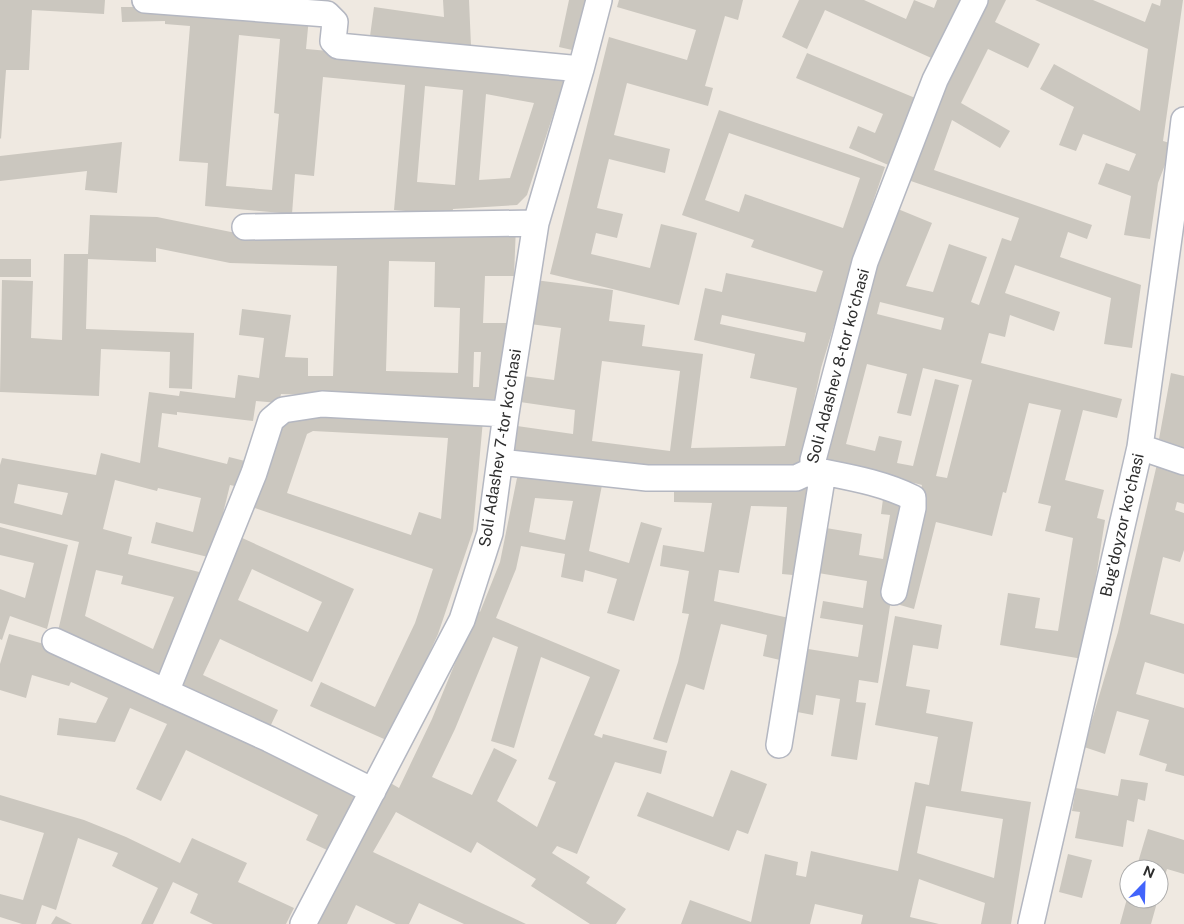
<svg xmlns="http://www.w3.org/2000/svg" width="1184" height="924" font-family="'Public Sans',sans-serif">
	<rect width="100%" height="100%" fill="#efe9e1"/>
	<path fill="#cbc7bf" fill-rule="evenodd" d="M0,0h105l-1,14 -72,-4 -3,60h-23l-5,69 -1,-1z
		M443,0h26l2,46 -26,1 -75,-11 4,-29 70,10z
		M569,0h22l-10,52 -22,-5z
		M619,0h124l-5,20 -13,-4 -20,70 8,2 -5,18 -81,-23 -13,52 56,14 -5,24 -56,-14 -12,49 26,6 -6,24 -21,-5 -5,21 59,14 11,-44 36,9 -18,72 -129,-31 59,-237 78,23 9,-30 -79,-23z
		M799,0h65l42,19 8,-19 20,8 3,-8h29l-28,61 -113,-51 -18,39 -25,-12z
		M980,0h26l-11,22 45,22 -12,24 -40,-19 -27,54 49,28 -10,17 -48,-28 -18,50 158,55 -5,14 -19,-7 -8,25 81,28 -9,63 -28,-4 7,-46 -96,-33 -10,28 55,19 -6,19 -44,-16 -5,22 -16,-4 -8,30 141,36 -5,19 -34,-8 -18,70 39,10 -7,28 8,2 -22,139 -83,-14 8,-52 32,5 -5,30 23,3 15,-93 -28,-7 6,-25 -13,-3 23,-93 -32,-7 -23,90 -3,-1 -11,44 -56,-14 -22,87 -21,-6 29,-118 -105,-27 76,-251 39,16 -26,63 27,6 16,-48 38,13 -16,45 8,3 23,-67 9,3 8,-23 -114,-39zM880,302l64,16 -3,12 -64,-16zM867,364l40,10 -10,39 14,3 12,-48 49,12 -25,98 -11,-2 23,-91 -24,-6 -22,87 -16,-3 5,-22 -23,-5 -4,15 -29,-7z
		M1035,0h58l52,22 7,-19 8,3 1,-6h22l-20,141 10,3 -15,39 -8,56 -26,-4 7,-39 -33,-12 8,-21 23,8 7,-17 -53,-20 -7,17 -17,-6 15,-38 -34,-18 14,-25 86,47 8,-62z
		M121,7h45l143,10 -3,32 159,14 99,18 -37,114 -10,10 -64,4 -1,6 -58,-5 11,-125 -82,-8 -9,99 -19,-2 -3,40 -87,-8 3,-43 -29,-2 11,-135 -25,-2v-3l-43,1zM239,35l41,4 -6,74 5,1 -7,76 -46,-4zM425,86l38,4 -8,95 -38,-3zM486,94l48,9 -24,75 -31,2z
		M807,53l113,47 -27,67 -44,-19 9,-22 17,7 8,-19 -87,-36z
		M719,110l166,57 -23,67 -41,134 -22,103 -111,3 -175,-23 4,-25 56,8 2,-24 -55,-8 3,-26 31,4 7,-52 -31,-4 5,-44 78,10 -4,31 36,4 -3,21 61,8 -12,94 94,-2 12,-58 -47,-10 5,-24 -61,-14 11,-52 17,4 4,-19 90,19 7,-21 -72,-24 3,-7 -72,-25zM729,133l131,45 -17,50 -98,-34 -6,18 -34,-12zM722,315l84,18 -2,9 -84,-18zM602,361l78,10 -10,80 -78,-10z
		M122,142l-5,51 -32,-3 2,-19 -87,10v-25z
		M90,215l67,2 74,15 71,3 214,-9 -2,50h-29l-2,47h24l-2,77 -48,-2v2l-176,-6 -2,9 -23,-2 -3,20 -76,-9v3l-15,-2 -4,34 69,17 2,-7 16,4 -6,26 -9,-2 -18,73 -61,-15 5,-21 37,10 8,-34 -43,-10 -1,3 -42,-11 -12,49 29,8 -4,17 83,21 -45,109 -108,-53 21,-89 -79,-19v-58l2,-7 94,17 5,-22 39,10 9,-71 30,4 1,-5 55,7 3,-23 21,3 5,-40 -25,-3 3,-26 49,6 -6,42 23,1v18h25l4,-110 -107,-3 -74,-15v14l-68,-3 -2,70 108,4 -2,56 -23,-1 1,-36 -69,-3 -2,47 -99,-4 2,-112 31,1 -2,57 31,2 2,-86h24zM389,261l46,1 -1,45 26,1 -2,65 -72,-2zM474,352h7l-2,35h-6zM18,484l50,9 -6,22 -48,-12zM96,570l27,6 -2,8 53,13 -21,52 -68,-33z
		M0,259h31v18h-31z
		M1171,373l13,3v72l-25,-9z
		M299,410l184,10 -10,111 -35,103 -38,84 -7,25 -83,-37 11,-24 54,25 40,-84 18,-54 -184,-63 28,-82zM313,431l135,7 -7,81 -22,-7 -8,23 -124,-42 20,-59z
		M1157,464l27,9v31l-7,-2 -2,8 9,3v37l-4,12 -17,-5 -13,57 34,10v50l-39,-12 -9,32 48,14v68l-19,-5 2,-7 -28,-9 10,-35 -32,-9 -12,43 -21,-7 34,-115z
		M518,473l85,7 -14,71 40,12 12,-41 21,6 -28,93 -27,-8 10,-34 -32,-9 -2,12 -22,-5 4,-23 -44,-8 -5,23 -20,49 124,52 -26,65 8,3 1,-4 64,17 -6,23 -46,-12 -38,92 -20,-8 -5,7 38,24 -4,6 40,26 -10,15h-26l-59,-38 5,-7 -59,-37 -6,11 -75,-41 -23,40 153,72h-62l-45,-21 -10,21h-13l-40,-19 -9,19h-38l78,-143 12,7 33,-69 45,-109 3,2 20,-50zM535,498l38,3 -8,39 -36,-8zM493,637l25,10 -27,94 23,7 27,-91 49,20 -42,102 8,3 -19,45 -40,-26 20,-41 -23,-12 -22,47 -40,-18 23,-48z
		M674,484l137,1 -7,91 -22,-2 5,-67 -36,-1 -12,67 -20,-3 -5,31 75,17 -9,42 -17,-4 4,-21 -46,-11 -17,66 -18,-6 -19,59 -14,-4 25,-77 11,-48 -7,-1 7,-42 -29,-5 3,-21 41,7 8,-49 -38,-1z
		M883,499l23,4 -28,180 -19,-3 -3,22 10,1 -9,57 -26,-4 9,-57 -24,-4 -3,20 -21,-4 10,-63 56,9 5,-32 -43,-7 3,-17 40,7 4,-27 -55,-9 8,-45 42,7 -3,21 24,4 7,-44 -9,-1z
		M0,527l68,18 -21,84 -37,-13 -8,24 -2,-1v-50l25,9 9,-35 -34,-8z
		M240,537l114,52 -42,93 -92,-43 -17,36 75,35 -9,19 -97,-44zM252,569l70,33 -14,30 -70,-32z
		M895,616l47,9 -4,24 -25,-4 -7,41 24,4 -4,23 47,9 -12,69 70,11 -20,122h-30l4,-21 -66,-24 -9,38 29,7h-78l2,-9 -48,-11 -5,20h-129l9,-24 61,22 14,-68 33,8 -2,13 10,2 5,-26 87,20 17,-89 14,3 9,-48 -63,-12zM926,806l77,13 -9,59 -77,-25z
		M9,634l70,20 279,136 -29,61 -23,-11 12,-25 -132,-65 -25,51 -25,-12 31,-65 -37,-16 -15,34 -58,-7 2,-17 37,5 12,-25 -37,-16 -2,4 -37,-11 -6,23 -26,-8v-26z
		M731,770l36,14 -19,50 -11,-4 -8,21 -92,-35 10,-24 66,25z
		M1121,779l27,4 -3,18 -7,-2 -4,23 -7,-2 -4,27 -48,-9 5,-26 -8,-1 4,-23 42,8z
		M0,795l84,25 42,17 54,26 12,-25 55,25 -9,19 56,26 -8,16h-73l-23,-11 8,-19 -25,-12 -20,42h-12l17,-36 -46,-22 6,-13 -40,-15 -22,72 -14,-5 -6,19h-14l-22,-7v-23l23,6 21,-67 -44,-13z
		M1148,829l36,11v34l-17,-5 -8,25v-25h-23z
		M1068,854l24,6 -10,38 -23,-6z
		M1128,895l1,4h29l-7,25h-31z
		M56,916l16,8h-21z"/>
	<g fill="none" stroke-linecap="round" stroke-linejoin="round">
		<g stroke="#b4b7c1" stroke-width="28">
			<path id="minor" d="M145,0l182,14 8,8 -2,19 5,5 243,23
				M245,227l291,-4
				M1140,447l44,15
				M500,462l147,16h149l17,-8v-10l52,-198 70,-182 40,-80
				M813,470c34,7 68,12 100,28v10l-19,84
				M55,641l214,98 104,52
				M166,692l88,-219 17,-53 12,-10 39,-6 184,10
				M779,745l42,-260 -8,-15
				M303,924l159,-304 28,-87 16,-119 30,-191 45,-154 18,-69
				M1031,924l109,-477 36,-260 8,-67"/>
		</g>
		<use href="#minor" stroke="#fff" stroke-width="25"/>
	</g>
	<g text-anchor="middle" dominant-baseline="central" stroke-width="4.5" stroke-linejoin="round" paint-order="stroke">
		<g font-size="16" fill="#2e2e2e" stroke="#fff">
			<text transform="translate(838 366) rotate(-75)">Soli Adashev 8-tor koʻchasi</text>
			<text transform="translate(500 448) rotate(-81)">Soli Adashev 7-tor koʻchasi</text>
			<text transform="translate(1122 525) rotate(-77)">Bug'doyzor koʻchasi</text>
		</g>
	</g>
	<g transform="translate(1144 884) rotate(23)"><circle r="24" fill="#ffffff" stroke="#ababab"/>
	<path d="M0-4L9 19L0 12L-9 19Z" fill="#4264fb"/>
	<text y="-8" font-size="14" font-weight="bold" text-anchor="middle" fill="#2e2e2e">N</text>
	</g>
</svg>
